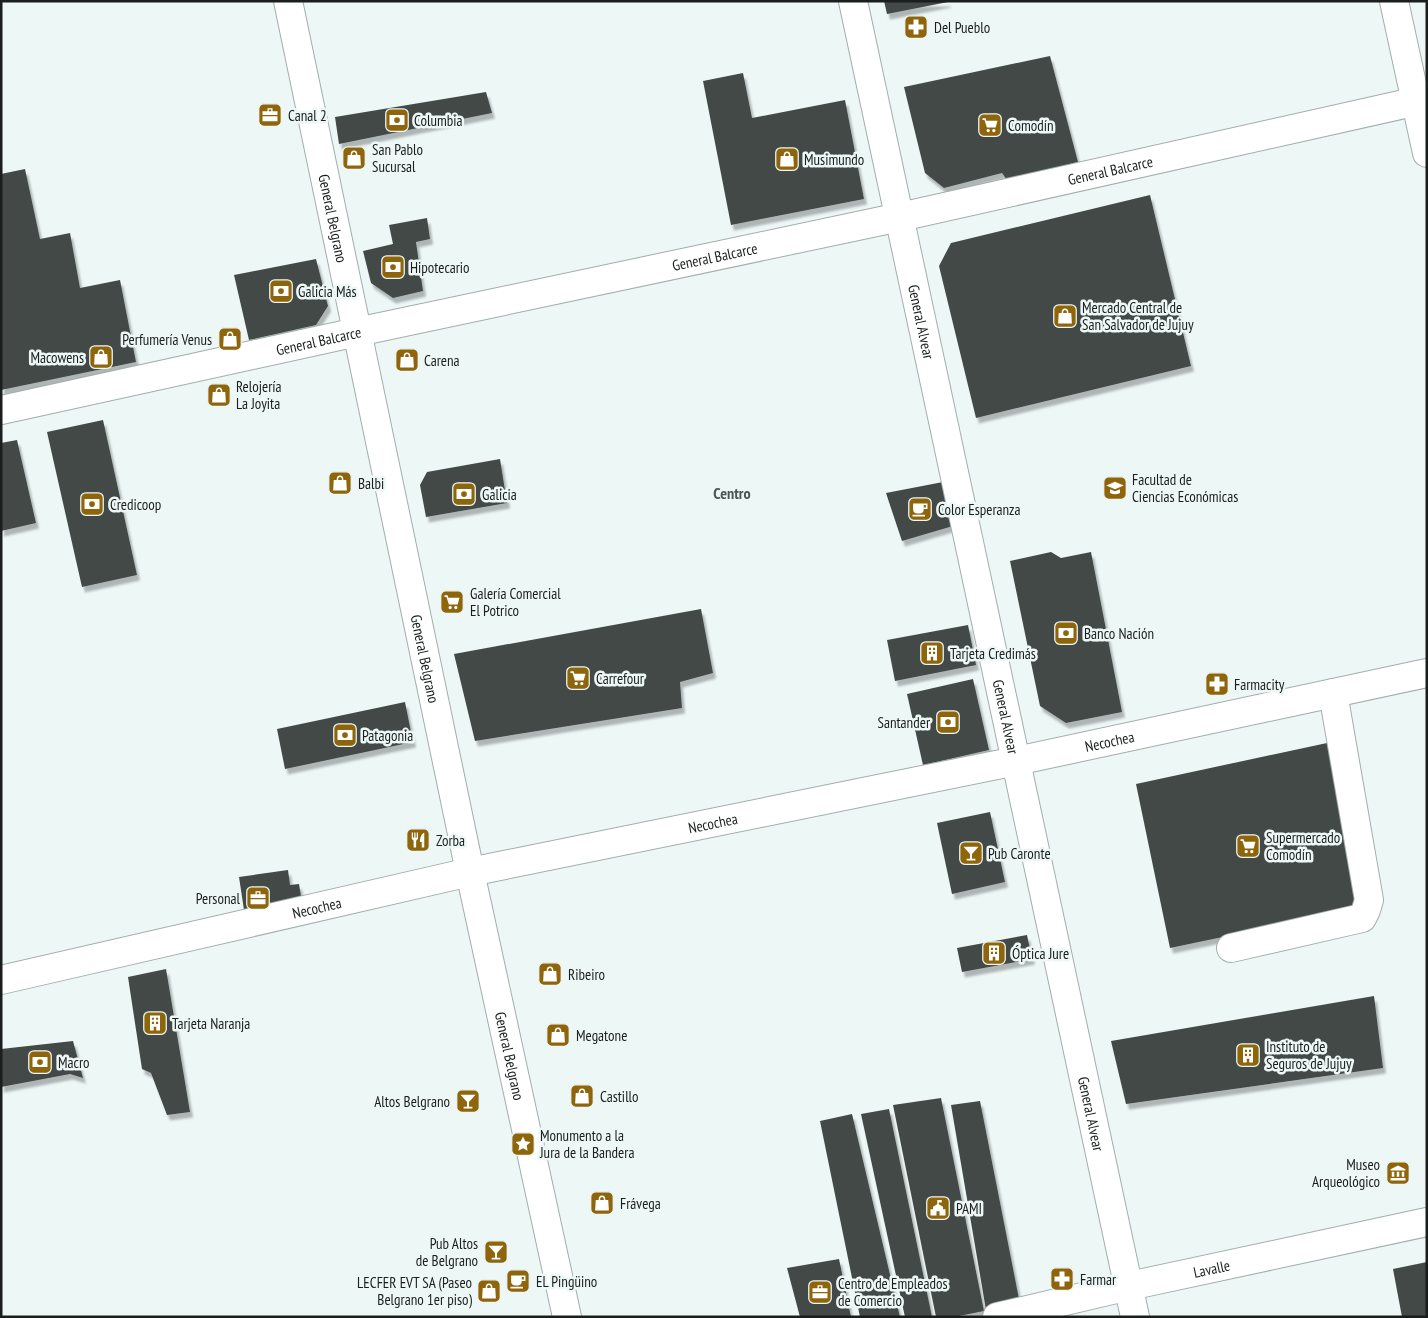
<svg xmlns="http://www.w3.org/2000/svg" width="1428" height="1318" font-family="'PT Sans Narrow',sans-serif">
	<defs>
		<filter id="shadow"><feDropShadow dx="3" dy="5.5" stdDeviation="1" flood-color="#0004"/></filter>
	</defs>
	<rect width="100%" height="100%" fill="#edf7f6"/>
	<path fill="#434a47" filter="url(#shadow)" d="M884,1h64v1l-61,12z
		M1050,56l28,106 -71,18 -5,-7 -58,15 -19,-15 -21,-86z
		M743,73l9,45 93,-18 19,99 -133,26 -28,-144z
		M486,92l6,21 -153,31 -4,-27z
		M25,169l15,70 30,-6 10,55 40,-8 16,82 -135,28v-216z
		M1150,195l41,171 -215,52 -37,-152 12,-23z
		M427,218l3,21 -14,3 7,49 -30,7 -22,-15 -8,-32 30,-7 -4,-19z
		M316,259l12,47 -12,19 -67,15 -15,-65z
		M103,420l34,155 -55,12 -35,-155z
		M17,440l19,83 -35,8v-88z
		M500,459l7,44 -81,14 -6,-32 7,-13z
		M943,482l10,44 -51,15 -16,-48z
		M1051,552l10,6 30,-6 31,160 -56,11 -26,-17 -30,-145z
		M701,609l12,64 -33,9 2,26 -207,33 -21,-87z
		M968,625l8,40 -81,16 -8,-41z
		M973,679l16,71 -66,15 -16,-71z
		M405,702l8,40 -128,27 -8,-40z
		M1327,743l34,165 -191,40 -34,-164z
		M990,812l15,70 -53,12 -15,-71z
		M288,870l2,15 9,-1 3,18 -58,8 -5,-33z
		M1027,935l5,24 -70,13 -5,-24z
		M166,969l24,143 -23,3 -16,-42 -9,-4 -14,-92z
		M1374,996l9,72 -257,36 -15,-63z
		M73,1041l10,37 -13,-4 -69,13v-38z
		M941,1098l43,213 -30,6h-18l-43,-212z
		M980,1101l40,203 -34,6 -35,-205z
		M889,1109l43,208h-27l-44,-203z
		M852,1114l48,203h-40l-40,-196z
		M839,1259l12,58h-51l-13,-49z
		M1427,1262v55h-25l-9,-48z"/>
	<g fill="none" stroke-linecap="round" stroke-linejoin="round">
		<g stroke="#a3adac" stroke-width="30">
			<g id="minor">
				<path id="s1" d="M288,1l182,871 97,445"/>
				<path id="s2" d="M853,1l282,1316"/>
				<path d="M1394,1l33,152"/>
				<path id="s3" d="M1,410l356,-78 543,-115 527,-118"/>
				<path d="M1231,948l131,-30 4,-8 3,-10 -36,-207"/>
				<path id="s4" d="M1,980l469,-108 546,-111 411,-88"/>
				<path id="s5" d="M997,1317l132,-31 298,-64"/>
			</g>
		</g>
		<use href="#minor" stroke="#fff" stroke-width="28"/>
	</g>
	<defs>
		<g id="pharmacy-square" transform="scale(1.25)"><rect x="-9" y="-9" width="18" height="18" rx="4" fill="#8e650b" stroke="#edf7f6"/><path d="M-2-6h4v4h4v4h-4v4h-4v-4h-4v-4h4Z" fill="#fff"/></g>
		<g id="office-square" transform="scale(1.25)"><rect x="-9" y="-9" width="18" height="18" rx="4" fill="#8e650b" stroke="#edf7f6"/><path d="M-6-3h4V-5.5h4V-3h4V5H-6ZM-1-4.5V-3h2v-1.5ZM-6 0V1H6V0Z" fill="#fff"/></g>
		<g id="bank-square" transform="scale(1.25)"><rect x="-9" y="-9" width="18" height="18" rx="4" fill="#8e650b" stroke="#edf7f6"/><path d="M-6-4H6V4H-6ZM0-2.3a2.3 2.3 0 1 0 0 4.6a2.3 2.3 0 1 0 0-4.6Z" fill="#fff"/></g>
		<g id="supermarket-square" transform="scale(1.25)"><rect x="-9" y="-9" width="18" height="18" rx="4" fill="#8e650b" stroke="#edf7f6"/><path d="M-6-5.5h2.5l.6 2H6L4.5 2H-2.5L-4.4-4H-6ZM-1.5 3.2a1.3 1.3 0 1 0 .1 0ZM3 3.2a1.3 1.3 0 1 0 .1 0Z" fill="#fff"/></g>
		<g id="shop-square" transform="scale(1.25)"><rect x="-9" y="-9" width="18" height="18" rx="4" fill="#8e650b" stroke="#edf7f6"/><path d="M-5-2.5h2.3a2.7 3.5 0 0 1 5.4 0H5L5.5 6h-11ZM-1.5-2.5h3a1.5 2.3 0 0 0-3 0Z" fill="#fff"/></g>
		<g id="university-square" transform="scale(1.25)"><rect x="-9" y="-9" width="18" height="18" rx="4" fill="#8e650b" stroke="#edf7f6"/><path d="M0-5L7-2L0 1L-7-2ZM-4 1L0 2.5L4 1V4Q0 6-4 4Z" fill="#fff"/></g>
		<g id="cafe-square" transform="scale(1.25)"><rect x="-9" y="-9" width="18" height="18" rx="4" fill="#8e650b" stroke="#edf7f6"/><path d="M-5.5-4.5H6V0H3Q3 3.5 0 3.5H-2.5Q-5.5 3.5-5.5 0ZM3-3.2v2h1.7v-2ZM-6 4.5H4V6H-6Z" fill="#fff"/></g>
		<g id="building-square" transform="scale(1.25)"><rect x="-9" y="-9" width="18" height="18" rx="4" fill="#8e650b" stroke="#edf7f6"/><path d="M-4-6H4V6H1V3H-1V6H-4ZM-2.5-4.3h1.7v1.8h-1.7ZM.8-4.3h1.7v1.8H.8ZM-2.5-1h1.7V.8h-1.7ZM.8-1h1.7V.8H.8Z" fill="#fff"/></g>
		<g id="restaurant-square" transform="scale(1.25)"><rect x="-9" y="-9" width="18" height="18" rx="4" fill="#8e650b" stroke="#edf7f6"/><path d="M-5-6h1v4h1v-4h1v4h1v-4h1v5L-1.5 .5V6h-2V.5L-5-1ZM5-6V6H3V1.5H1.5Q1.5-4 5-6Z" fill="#fff"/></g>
		<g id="bar-square" transform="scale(1.25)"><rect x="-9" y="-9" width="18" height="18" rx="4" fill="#8e650b" stroke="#edf7f6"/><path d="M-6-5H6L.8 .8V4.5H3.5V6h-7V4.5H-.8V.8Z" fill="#fff"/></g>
		<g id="sight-square" transform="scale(1.25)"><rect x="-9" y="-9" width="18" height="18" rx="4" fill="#8e650b" stroke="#edf7f6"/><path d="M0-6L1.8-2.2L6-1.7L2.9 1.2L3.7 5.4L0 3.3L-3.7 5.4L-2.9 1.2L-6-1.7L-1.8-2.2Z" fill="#fff"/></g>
		<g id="museum-square" transform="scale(1.25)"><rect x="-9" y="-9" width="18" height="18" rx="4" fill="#8e650b" stroke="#edf7f6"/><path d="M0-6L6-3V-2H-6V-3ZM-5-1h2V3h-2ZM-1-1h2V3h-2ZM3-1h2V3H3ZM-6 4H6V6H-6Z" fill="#fff"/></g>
		<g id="civic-square" transform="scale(1.25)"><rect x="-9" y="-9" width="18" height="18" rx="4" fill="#8e650b" stroke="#edf7f6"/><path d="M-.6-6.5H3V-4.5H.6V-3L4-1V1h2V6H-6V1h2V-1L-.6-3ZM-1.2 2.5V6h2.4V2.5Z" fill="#fff"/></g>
	</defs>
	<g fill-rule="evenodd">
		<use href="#pharmacy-square" x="916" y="27"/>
		<use href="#office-square" x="270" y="115"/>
		<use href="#bank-square" x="397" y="120"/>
		<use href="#supermarket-square" x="990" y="125"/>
		<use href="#shop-square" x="354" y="158"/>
		<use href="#shop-square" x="787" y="159"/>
		<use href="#bank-square" x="393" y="267"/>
		<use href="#bank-square" x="281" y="291"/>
		<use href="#shop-square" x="1065" y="316"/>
		<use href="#shop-square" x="230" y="339"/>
		<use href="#shop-square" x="101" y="357"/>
		<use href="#shop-square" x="407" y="360"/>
		<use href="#shop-square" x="219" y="395"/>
		<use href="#shop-square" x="340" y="483"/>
		<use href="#university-square" x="1115" y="488"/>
		<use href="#bank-square" x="464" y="494"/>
		<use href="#bank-square" x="92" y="504"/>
		<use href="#cafe-square" x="920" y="509"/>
		<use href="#supermarket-square" x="452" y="602"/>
		<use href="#bank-square" x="1066" y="633"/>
		<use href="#building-square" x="932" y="653"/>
		<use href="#supermarket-square" x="578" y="678"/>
		<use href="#pharmacy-square" x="1217" y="684"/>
		<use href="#bank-square" x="948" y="722"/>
		<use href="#bank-square" x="345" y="735"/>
		<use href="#restaurant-square" x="418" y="840"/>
		<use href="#supermarket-square" x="1248" y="846"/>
		<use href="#bar-square" x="971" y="853"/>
		<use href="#office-square" x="258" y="898"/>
		<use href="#building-square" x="994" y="953"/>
		<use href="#shop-square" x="550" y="974"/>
		<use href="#building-square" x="155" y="1023"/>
		<use href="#shop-square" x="558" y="1035"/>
		<use href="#building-square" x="1248" y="1055"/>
		<use href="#bank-square" x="40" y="1062"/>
		<use href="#shop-square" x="582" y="1096"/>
		<use href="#bar-square" x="468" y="1101"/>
		<use href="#sight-square" x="523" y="1144"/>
		<use href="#museum-square" x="1398" y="1173"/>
		<use href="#shop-square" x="602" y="1203"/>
		<use href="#civic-square" x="938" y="1208"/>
		<use href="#bar-square" x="496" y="1252"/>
		<use href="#pharmacy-square" x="1062" y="1279"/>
		<use href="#cafe-square" x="518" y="1281"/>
		<use href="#shop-square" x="489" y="1291"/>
		<use href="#office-square" x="820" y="1292"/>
	</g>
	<g text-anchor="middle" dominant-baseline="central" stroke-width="5" stroke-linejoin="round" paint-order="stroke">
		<g font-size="15" fill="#1a1e1d" stroke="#edf7f6" text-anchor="start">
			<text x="934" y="27">Del Pueblo</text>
			<text x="288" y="115">Canal 2</text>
			<text x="414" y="120">Columbia</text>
			<text x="1008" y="125">Comodín</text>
			<text x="372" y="149">San Pablo<tspan x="372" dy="17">Sucursal</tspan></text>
			<text x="804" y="159">Musimundo</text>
			<text x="410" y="267">Hipotecario</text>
			<text x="298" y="291">Galicia Más</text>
			<text x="1082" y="307">Mercado Central de<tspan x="1082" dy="17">San Salvador de Jujuy</tspan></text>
			<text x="212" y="339" text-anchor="end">Perfumería Venus</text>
			<text x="84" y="357" text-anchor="end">Macowens</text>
			<text x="424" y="360">Carena</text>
			<text x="236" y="386">Relojería<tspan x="236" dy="17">La Joyita</tspan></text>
			<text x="1132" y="479">Facultad de<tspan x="1132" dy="17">Ciencias Económicas</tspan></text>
			<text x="358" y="483">Balbi</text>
			<text x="482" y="494">Galicia</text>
			<text x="110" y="504">Credicoop</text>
			<text x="938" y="509">Color Esperanza</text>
			<text x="470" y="593">Galería Comercial<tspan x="470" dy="17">El Potrico</tspan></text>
			<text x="1084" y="633">Banco Nación</text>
			<text x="950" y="653">Tarjeta Credimás</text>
			<text x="596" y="678">Carrefour</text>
			<text x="1234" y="684">Farmacity</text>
			<text x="930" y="722" text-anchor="end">Santander</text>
			<text x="362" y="735">Patagonia</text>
			<text x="1266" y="837">Supermercado<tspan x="1266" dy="17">Comodín</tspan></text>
			<text x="436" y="840">Zorba</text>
			<text x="988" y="853">Pub Caronte</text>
			<text x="240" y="898" text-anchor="end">Personal</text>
			<text x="1012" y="953">Óptica Jure</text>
			<text x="568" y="974">Ribeiro</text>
			<text x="172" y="1023">Tarjeta Naranja</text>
			<text x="576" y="1035">Megatone</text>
			<text x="1266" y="1046">Instituto de<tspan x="1266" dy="17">Seguros de Jujuy</tspan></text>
			<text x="58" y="1062">Macro</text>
			<text x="600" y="1096">Castillo</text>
			<text x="450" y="1101" text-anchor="end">Altos Belgrano</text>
			<text x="540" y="1135">Monumento a la<tspan x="540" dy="17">Jura de la Bandera</tspan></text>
			<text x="1380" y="1164" text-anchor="end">Museo<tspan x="1380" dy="17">Arqueológico</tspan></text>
			<text x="620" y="1203">Frávega</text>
			<text x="956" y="1208">PAMI</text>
			<text x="478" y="1243" text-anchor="end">Pub Altos<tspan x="478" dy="17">de Belgrano</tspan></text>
			<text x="1080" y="1279">Farmar</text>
			<text x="536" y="1281">EL Pingüino</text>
			<text x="472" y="1282" text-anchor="end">LECFER EVT SA (Paseo<tspan x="472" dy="17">Belgrano 1er piso)</tspan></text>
			<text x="838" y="1283">Centro de Empleados<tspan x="838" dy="17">de Comercio</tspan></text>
		</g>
		<g font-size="15" fill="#1a1e1d" stroke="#edf7f6">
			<text stroke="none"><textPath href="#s3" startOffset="1135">General Balcarce</textPath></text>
			<text stroke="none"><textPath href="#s1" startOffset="222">General Belgrano</textPath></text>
			<text stroke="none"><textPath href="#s3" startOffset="730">General Balcarce</textPath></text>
			<text stroke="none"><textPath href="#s2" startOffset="328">General Alvear</textPath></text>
			<text stroke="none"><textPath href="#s3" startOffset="325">General Balcarce</textPath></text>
			<text stroke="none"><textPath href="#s1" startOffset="672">General Belgrano</textPath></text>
			<text stroke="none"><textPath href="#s2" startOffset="732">General Alvear</textPath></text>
			<text stroke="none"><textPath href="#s4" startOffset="1134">Necochea</textPath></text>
			<text stroke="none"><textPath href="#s4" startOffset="729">Necochea</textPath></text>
			<text stroke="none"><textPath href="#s4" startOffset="324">Necochea</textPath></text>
			<text stroke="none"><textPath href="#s1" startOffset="1078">General Belgrano</textPath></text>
			<text stroke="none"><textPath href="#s2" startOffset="1138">General Alvear</textPath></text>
			<text stroke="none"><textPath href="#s5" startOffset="220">Lavalle</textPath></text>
		</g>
		<g font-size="16" font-weight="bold" fill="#4d5554" stroke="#edf7f6">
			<text x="732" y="493">Centro</text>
		</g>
	</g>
	<rect width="1428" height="1318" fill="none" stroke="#1a1e1d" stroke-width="5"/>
</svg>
